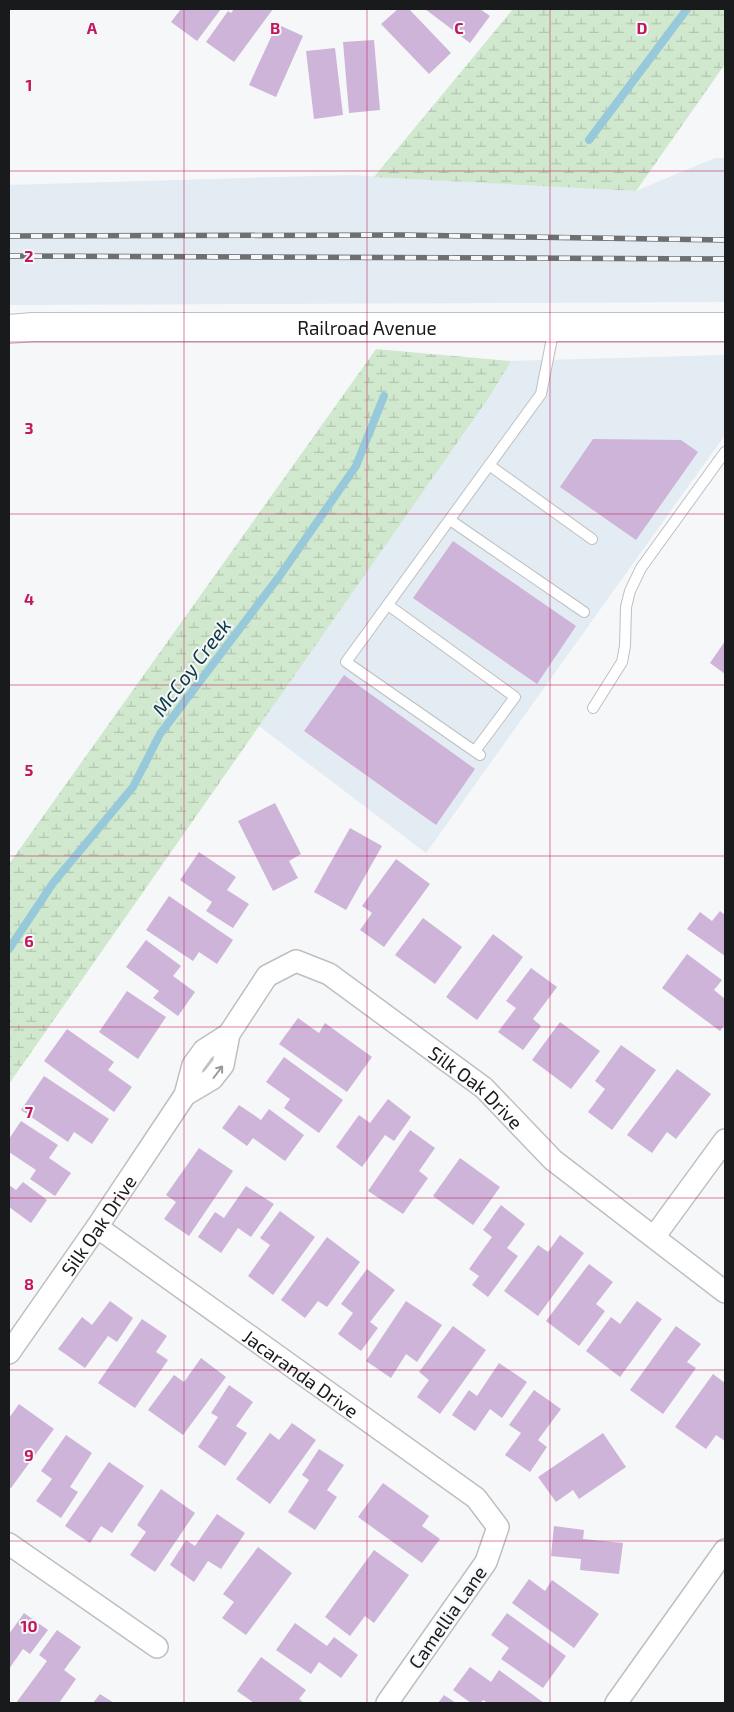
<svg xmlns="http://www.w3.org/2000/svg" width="734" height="1712" font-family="'Exo 2',sans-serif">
	<defs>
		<pattern id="wetland-marsh" width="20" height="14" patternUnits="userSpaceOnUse" patternTransform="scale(1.25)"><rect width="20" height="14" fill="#d0e8cd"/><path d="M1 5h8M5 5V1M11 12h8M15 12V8" fill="none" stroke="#b2c6af"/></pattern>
	</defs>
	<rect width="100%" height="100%" fill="#f5f7f9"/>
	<path fill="#e3ebf3" d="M715,158h10v144l-716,3v-120l342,-10 285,16z
		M725,355v80l-299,418 -167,-127 252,-365z"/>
	<path fill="url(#wetland-marsh)" d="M513,9h212v55l-89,127 -262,-14z
		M376,349l135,12 -22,36 -480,687v-220z"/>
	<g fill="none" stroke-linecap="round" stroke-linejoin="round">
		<path stroke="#97c9da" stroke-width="8" d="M589,140l98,-131
			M9,949l44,-66 80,-96 27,-53 121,-160 75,-108 28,-70"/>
	</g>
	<path fill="#ceb4d8" d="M181,9h40l-24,32 -26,-19z
		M234,9h39l-39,53 -28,-20 22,-31 3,2z
		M398,9h11l42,44 -22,21 -48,-50z
		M425,9h55l10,7 -20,27z
		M277,24l26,12 -27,61 -27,-12z
		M374,40l6,70 -31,3 -6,-71z
		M335,48l8,67 -29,4 -8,-68z
		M593,439l88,1 17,12 -62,88 -76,-53z
		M453,541l123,85 -39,58 -124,-86z
		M725,641v33l-15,-11z
		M344,675l131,94 -39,56 -132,-94z
		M275,803l26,51 -12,7 9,17 -25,13 -35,-70z
		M350,828l32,18 -36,64 -32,-18z
		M199,852l37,25 -9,13 22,14 -16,24 -27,-17 6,-9 -32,-22z
		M396,859l34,25 -46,63 -24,-17 12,-17 -10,-7z
		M169,896l64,44 -16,24 -18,-12 -6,9 -47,-31z
		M720,911l5,4v41l-38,-27 13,-17 12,9z
		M423,918l39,29 -27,37 -40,-29z
		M493,934l30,23 -46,63 -31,-23z
		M146,940l35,26 -8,10 22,16 -17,24 -25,-18 6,-7 -33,-24z
		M687,954l35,26 -8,10 11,9v25l-5,7 -58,-43z
		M531,968l26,19 -24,32 8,7 -18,24 -25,-18 18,-24 -10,-7z
		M127,991l39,26 -28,42 -39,-27z
		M298,1018l21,15 6,-10 47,34 -25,35 -68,-48z
		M560,1022l40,29 -29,38 -39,-29z
		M67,1029l47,33 -6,8 24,17 -18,25 -70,-51z
		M621,1045l35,25 -44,60 -24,-18 17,-23 -10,-8z
		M284,1057l59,43 -24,33 -35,-25 6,-9 -24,-17z
		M677,1069l34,25 -35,45 -9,-7 -15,21 -25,-18z
		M44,1076l65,43 -17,25 -18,-12 -6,10 -47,-32z
		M388,1099l23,18 -17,24 -9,-6 -23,32 -26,-20 23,-32 11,8z
		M239,1105l22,15 8,-11 35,26 -19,26 -32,-23 -6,8 -25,-18z
		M21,1121l37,24 -9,13 22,15 -16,23 -25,-17 6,-9 -27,-18v-13z
		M410,1130l25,18 -16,23 9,7 -25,36 -35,-23z
		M199,1148l34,23 -44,65 -25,-17 12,-17 -10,-7z
		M460,1158l40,29 -27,38 -40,-29z
		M23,1182l24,18 -16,23 -22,-16v-22l7,5z
		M246,1186l28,18 -23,33 -13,-9 -17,25 -23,-16 17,-25 9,6z
		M501,1205l24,19 -18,24 11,8 -30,41 -16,-12 7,-9 -10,-7 23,-32 -9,-7z
		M280,1211l35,26 -42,58 -25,-19 22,-31 -10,-7z
		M560,1235l24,18 -46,63 -34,-25 34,-46 10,7z
		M327,1237l33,25 -33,45 -9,-6 -13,17 -24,-18z
		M589,1264l24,18 -17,22 9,7 -26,35 -33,-25z
		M367,1269l28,21 -25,32 8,6 -17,23 -23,-17 15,-21 -12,-9z
		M110,1301l23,17 -16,24 -9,-6 -23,32 -27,-19 24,-32 10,8z
		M406,1301l36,24 -25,37 -11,-8 -15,24 -25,-17z
		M637,1301l25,18 -42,58 -34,-26 25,-34 9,7z
		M142,1319l25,17 -11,16 12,8 -33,48 -37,-25z
		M453,1326l33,24 -46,64 -23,-17 12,-17 -10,-8z
		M676,1326l25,18 -14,18 9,6 -33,46 -33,-24z
		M201,1358l25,19 -43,58 -35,-25 26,-35 10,7z
		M499,1363l28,19 -25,36 -12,-9 -15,22 -23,-16 17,-25 8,6z
		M713,1374l12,9v58l-9,-6 -10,14 -31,-22z
		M229,1385l24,17 -17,24 11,7 -22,33 -27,-19 20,-30 -7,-4z
		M534,1390l27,19 -23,31 9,7 -17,25 -25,-17 16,-22 -12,-8z
		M19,1404l35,25 -43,59 -2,-1v-69z
		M292,1423l24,17 -46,64 -34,-25 34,-46 9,7z
		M603,1433l23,34 -47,32 -6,-9 -17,12 -18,-25z
		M66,1435l26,18 -22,34 8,5 -17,26 -25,-17 16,-22 -11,-8z
		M319,1449l25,16 -17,25 10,7 -22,33 -27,-18 21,-32 -7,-5z
		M109,1462l35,24 -32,47 -11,-7 -11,17 -25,-17z
		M383,1483l46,33 -7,10 18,13 -18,24 -64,-46z
		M161,1489l34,24 -40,59 -25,-17 16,-23 -9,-7z
		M217,1514l28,19 -24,36 -13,-8 -14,21 -24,-17 16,-25 9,6z
		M554,1526l30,4 -1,9 40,4 -4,31 -39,-4 1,-11 -30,-3z
		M258,1547l34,26 -46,62 -24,-17 12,-16 -11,-8z
		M374,1550l35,25 -35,48 -9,-7 -15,20 -25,-19z
		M529,1579l16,12 7,-11 47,34 -25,34 -62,-45z
		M24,1613l24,17 -18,24 -7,-5 -14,20v-35z
		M507,1613l59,43 -23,32 -42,-29 8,-11 -18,-13z
		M295,1623l32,23 7,-9 24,18 -17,23 -22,-16 -8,12 -35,-24z
		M57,1630l24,17 -17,23 12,9 -17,24h-43l31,-42 -8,-6z
		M261,1657l45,33 -7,9 5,4h-50l-17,-12z
		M470,1667l21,15 8,-12 45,33h-56l-5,-3 -2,3h-10l-18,-13z
		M100,1694l14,9h-21z
		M444,1695l12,8h-18z"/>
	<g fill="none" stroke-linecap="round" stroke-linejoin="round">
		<g stroke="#bdbfc1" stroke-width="12">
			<path id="lane" d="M489,465l103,74
				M450,520l134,92
				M388,605l127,92 -40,54
				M593,708l29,-46 3,-16 1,-39 4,-16 11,-23 84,-116
				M480,755l-134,-93 195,-268 13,-66"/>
		</g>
		<g stroke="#bdbfc1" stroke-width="24">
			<g id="street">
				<path id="s1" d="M185,1095l27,-16 11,-14 6,-31 38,-58 29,-15 33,13 155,114 69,72 172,132"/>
				<path id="s2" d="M97,1227l379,271 22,29 -12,35 -99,141"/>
				<path d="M654,1237l71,-97"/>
				<path id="s3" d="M9,1353l88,-126 88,-132 8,-30 11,-15 25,-16"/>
				<path d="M9,1544l148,103"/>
				<path d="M616,1703l109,-153"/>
			</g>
		</g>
		<g stroke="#bdbfc1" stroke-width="30">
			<g id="secondary">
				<path id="s4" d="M9,329l24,-2h692"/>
			</g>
		</g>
		<use href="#lane" stroke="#fff" stroke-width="10"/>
		<use href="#street" stroke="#fff" stroke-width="21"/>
		<use href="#secondary" stroke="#fff" stroke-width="28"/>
		<g stroke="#6d6f70" stroke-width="5.5">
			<path id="rail" d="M9,236l393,-1 323,5
				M9,256l716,3"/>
		</g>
		<use href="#rail" stroke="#f5f7f9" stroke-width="4" stroke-dasharray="11" stroke-linecap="butt"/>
	</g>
	<defs><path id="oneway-shaft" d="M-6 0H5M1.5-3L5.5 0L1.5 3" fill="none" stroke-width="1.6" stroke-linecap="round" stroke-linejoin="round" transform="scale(1.25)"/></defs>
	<use stroke="#989898" href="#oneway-shaft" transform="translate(218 1072) rotate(-53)"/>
	<path fill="none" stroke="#c2185b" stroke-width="1" stroke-opacity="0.55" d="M184,9v1694M367,9v1694M550,9v1694M9,171h716M9,342h716M9,514h716M9,685h716M9,856h716M9,1027h716M9,1198h716M9,1370h716M9,1541h716"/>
	<g text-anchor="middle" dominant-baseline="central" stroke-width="4" stroke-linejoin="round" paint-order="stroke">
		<g font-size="19" fill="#191a1b" stroke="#f5f7f9">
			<text stroke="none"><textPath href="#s4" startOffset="358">Railroad Avenue</textPath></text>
			<text stroke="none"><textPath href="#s1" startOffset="404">Silk Oak Drive</textPath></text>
			<text stroke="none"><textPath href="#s3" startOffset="156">Silk Oak Drive</textPath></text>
			<text stroke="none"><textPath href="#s2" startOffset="251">Jacaranda Drive</textPath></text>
			<text transform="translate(447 1617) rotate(-55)">Camellia Lane</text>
		</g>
		<g font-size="20" font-style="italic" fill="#0b3a46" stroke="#f5f7f9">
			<text transform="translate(191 667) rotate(-53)">McCoy Creek</text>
		</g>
	</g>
	<g font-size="16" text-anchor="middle" font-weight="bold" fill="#c2185b" stroke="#f5f7f9" stroke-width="4" stroke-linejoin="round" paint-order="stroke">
		<text x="92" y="34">A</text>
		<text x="275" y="34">B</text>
		<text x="459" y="34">C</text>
		<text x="642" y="34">D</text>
		<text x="29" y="91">1</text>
		<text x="29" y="262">2</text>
		<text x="29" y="434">3</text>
		<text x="29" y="605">4</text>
		<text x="29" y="776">5</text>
		<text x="29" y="947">6</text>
		<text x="29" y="1118">7</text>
		<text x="29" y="1290">8</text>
		<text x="29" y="1461">9</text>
		<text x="29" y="1632">10</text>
	</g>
	<rect width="734" height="1712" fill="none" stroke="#191a1b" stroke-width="20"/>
</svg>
